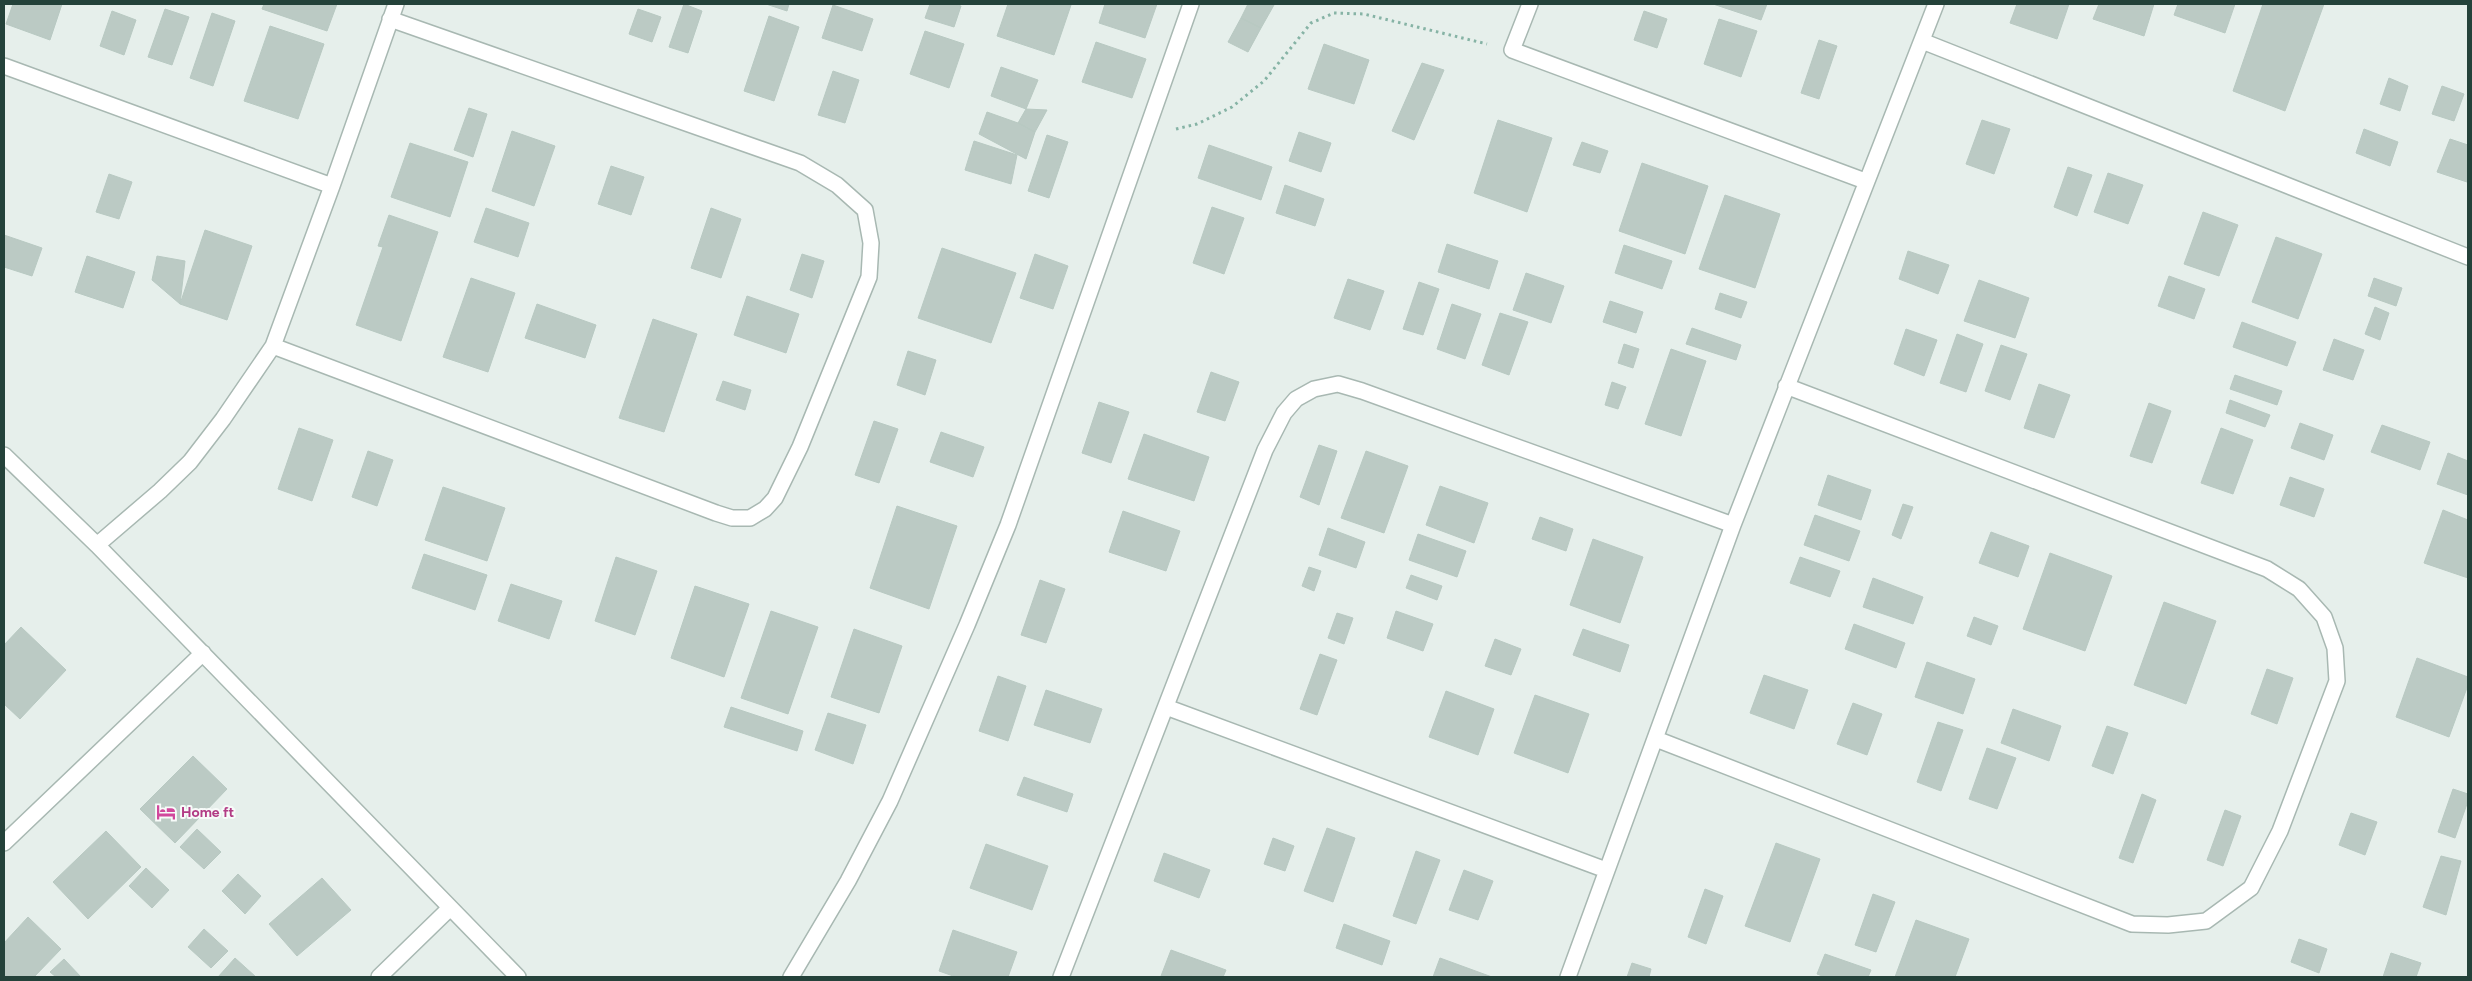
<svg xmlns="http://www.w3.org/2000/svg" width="2472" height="981" font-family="Figtree,sans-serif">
	<rect width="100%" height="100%" fill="#e6efeb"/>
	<path fill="#bbcac4" stroke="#b8c9c2" d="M13,4h49l-12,36 -44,-16z
		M264,4h73l-10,27 -65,-22z
		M684,4l18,7 -14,42 -19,-6z
		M766,4h23l-2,7z
		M930,4h24l7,2 -7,21 -29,-9z
		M1008,4l63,1 -17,50 -57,-19z
		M1105,4h52l-12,34 -46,-15z
		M1248,4l26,1 -13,23 -20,-10z
		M1713,4h54l-6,16z
		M2017,4h52l-12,35 -47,-16z
		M2099,4h55l-10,32 -51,-17z
		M2178,4h57l-10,29 -51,-18z
		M2263,4h61l-39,107 -52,-20z
		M833,5l40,14 -11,32 -40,-13z
		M165,9l24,8 -17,48 -24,-8z
		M638,9l23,8 -9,25 -23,-8z
		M112,11l24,9 -12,35 -24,-9z
		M1644,11l23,8 -10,29 -23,-8z
		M212,13l23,8 -22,65 -23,-8z
		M769,16l30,11 -25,74 -30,-10z
		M1241,18l20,10 -13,24 -20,-10z
		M1719,19l38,12 -16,46 -37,-13z
		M270,26l54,18 -26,75 -54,-18z
		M925,31l39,13 -15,44 -39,-14z
		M1819,40l18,6 -18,53 -18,-6z
		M1096,42l50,17 -14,39 -50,-16z
		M1324,44l45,16 -15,44 -46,-15z
		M1422,63l22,7 -30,70 -22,-9z
		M1001,67l37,13 -12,29 -35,-13z
		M833,71l26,9 -14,43 -27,-8z
		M2389,78l19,8 -8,25 -20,-7z
		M2442,86l22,8 -10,27 -22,-7z
		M469,108l18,6 -14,43 -19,-7z
		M1026,109l21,1 -12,22 -17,-9z
		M987,112l31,11 17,9 -9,27 -47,-25z
		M1498,120l54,18 -25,74 -53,-19z
		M1982,120l28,9 -16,45 -28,-10z
		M2364,129l34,13 -8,24 -34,-13z
		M512,131l43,15 -21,60 -42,-15z
		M1299,132l32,11 -10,29 -32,-11z
		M1047,135l21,7 -19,56 -21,-7z
		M2450,139l18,6 -1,37 -30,-10z
		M974,141l43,14 -6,29 -46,-14z
		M1582,142l26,9 -8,22 -27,-8z
		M410,143l58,19 -18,55 -59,-20z
		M1209,145l63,22 -11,33 -63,-22z
		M1642,163l66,23 -23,68 -66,-23z
		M611,166l33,11 -13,38 -33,-11z
		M2068,167l24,8 -15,41 -23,-9z
		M2108,173l35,12 -15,39 -34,-12z
		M109,174l23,8 -13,37 -23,-7z
		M1285,185l39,14 -9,27 -39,-13z
		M1725,195l55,19 -25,74 -56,-19z
		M1212,207l32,11 -20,56 -31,-11z
		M486,208l43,15 -11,34 -44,-15z
		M711,208l30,11 -20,59 -30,-10z
		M2203,212l35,13 -19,51 -35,-12z
		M389,215l49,17 -37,109 -45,-16 27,-78 -5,-1z
		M205,230l47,16 -25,74 -47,-16z
		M4,235l38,13 -10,28 -28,-9z
		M2276,237l46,17 -24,65 -46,-17z
		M1447,244l51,17 -9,28 -51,-17z
		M1624,245l48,16 -10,28 -47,-16z
		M942,248l74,25 -25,70 -73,-25z
		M1908,251l41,14 -11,29 -39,-15z
		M802,254l22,7 -12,37 -22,-8z
		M1035,254l33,12 -15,43 -33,-11z
		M87,256l48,16 -12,36 -48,-16z
		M157,256l28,5 -5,43 -28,-24z
		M1526,273l38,13 -13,37 -38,-13z
		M2169,276l36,13 -11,30 -36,-13z
		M471,278l44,15 -27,79 -45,-15z
		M2374,278l28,10 -6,18 -28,-10z
		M1348,279l36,12 -14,39 -36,-12z
		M1979,280l50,18 -14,40 -51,-17z
		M1419,282l20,7 -16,46 -20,-6z
		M1720,293l27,9 -6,16 -26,-9z
		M747,296l52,18 -13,39 -52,-18z
		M1610,301l33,11 -7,21 -33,-11z
		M537,304l59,21 -11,33 -60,-20z
		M1452,304l29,10 -16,45 -28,-10z
		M2375,307l14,6 -9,27 -15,-6z
		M1500,313l28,9 -19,53 -27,-10z
		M653,319l44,15 -33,98 -45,-14z
		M2242,322l54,20 -9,24 -54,-19z
		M1692,328l49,17 -5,15 -50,-16z
		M1906,329l31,11 -13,36 -30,-12z
		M1957,334l26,10 -17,48 -26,-9z
		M2334,339l30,11 -11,30 -30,-10z
		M1624,344l15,5 -6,19 -15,-5z
		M2001,345l26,9 -17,46 -25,-9z
		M1671,349l35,12 -25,75 -36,-12z
		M908,351l28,9 -11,35 -28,-10z
		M1211,372l28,10 -14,39 -28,-9z
		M2235,375l47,16 -5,14 -47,-16z
		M723,381l28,9 -6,20 -29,-10z
		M1612,382l14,5 -8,22 -13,-4z
		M2039,384l31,11 -16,43 -30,-10z
		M2230,400l40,15 -5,12 -39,-14z
		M1099,402l30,10 -18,51 -29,-10z
		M2149,403l22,8 -19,52 -22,-7z
		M874,421l24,8 -19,54 -24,-8z
		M2300,423l33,12 -9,25 -33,-12z
		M2382,425l48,17 -10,28 -49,-18z
		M299,428l34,12 -21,61 -34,-12z
		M2221,428l32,12 -20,54 -32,-11z
		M941,432l43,15 -11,30 -43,-15z
		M1144,434l65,23 -15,44 -66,-22z
		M1319,445l18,6 -18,54 -19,-8z
		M368,451l25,9 -16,46 -25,-9z
		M1366,451l42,15 -24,67 -43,-15z
		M2448,453l20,8v34l-31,-11z
		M1828,475l43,15 -10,30 -43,-15z
		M2290,477l34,12 -10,28 -34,-12z
		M1440,486l48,17 -14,40 -48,-18z
		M443,487l62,21 -18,53 -62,-21z
		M1903,504l10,3 -12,32 -9,-4z
		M897,506l60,20 -28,83 -59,-21z
		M2443,510l25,10v58l-44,-15z
		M1123,511l57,20 -14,40 -57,-19z
		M1815,515l45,16 -11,30 -45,-16z
		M1540,517l33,12 -7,22 -34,-12z
		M1328,528l37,14 -9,26 -37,-13z
		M1991,532l38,14 -11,31 -39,-14z
		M1418,534l48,17 -9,26 -48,-17z
		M1593,539l50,18 -23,66 -50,-18z
		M2050,553l62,23 -27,75 -62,-22z
		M424,554l63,21 -12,35 -63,-22z
		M616,557l41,14 -22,64 -40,-14z
		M1800,557l40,14 -10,26 -40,-14z
		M1309,567l12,4 -7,20 -12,-5z
		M1411,575l31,11 -5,14 -31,-12z
		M1873,578l50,19 -10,27 -50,-17z
		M1040,580l25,9 -19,54 -25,-8z
		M511,584l51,17 -13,38 -51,-18z
		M695,586l54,18 -25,73 -53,-19z
		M2164,602l52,19 -30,83 -52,-19z
		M771,611l47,16 -30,87 -47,-16z
		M1396,611l37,13 -10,27 -36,-13z
		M1337,613l16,5 -9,26 -16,-6z
		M1974,617l24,9 -7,19 -24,-9z
		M1854,624l51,19 -9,25 -51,-19z
		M21,627l45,43 -46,49 -16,-15v-59z
		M854,629l48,17 -23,67 -48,-16z
		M1583,629l46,16 -9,27 -47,-17z
		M1495,639l26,10 -10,26 -26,-9z
		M1320,654l17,6 -20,55 -17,-6z
		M2417,658l51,19v8l-19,52 -53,-20z
		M1927,662l48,17 -12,35 -48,-17z
		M2267,669l26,9 -16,46 -26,-10z
		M1764,675l44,15 -14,39 -44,-16z
		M998,676l28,10 -18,55 -29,-10z
		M1046,690l56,19 -12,34 -56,-18z
		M1446,691l48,18 -16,46 -49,-18z
		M1535,695l54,19 -21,59 -54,-20z
		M1853,703l29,11 -15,41 -30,-11z
		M731,707l72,24 -6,20 -73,-24z
		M2013,709l48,17 -12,35 -48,-18z
		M828,713l38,12 -13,39 -38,-14z
		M1938,722l25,8 -22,61 -24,-9z
		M2107,726l21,7 -15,41 -21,-8z
		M1987,748l29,10 -19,51 -28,-10z
		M193,756l34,33 -52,54 -35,-34z
		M1024,777l49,17 -6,18 -50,-17z
		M2453,789l15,5v7l-13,37 -17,-6z
		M2142,794l14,6 -23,63 -14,-5z
		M2225,810l16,6 -18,50 -16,-6z
		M2351,813l26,9 -12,33 -26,-10z
		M1327,828l28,10 -22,64 -29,-11z
		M197,829l24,23 -17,17 -24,-22z
		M106,831l35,36 -53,52 -35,-37z
		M1273,838l21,8 -9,25 -21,-7z
		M1776,843l44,16 -30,83 -45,-16z
		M986,844l62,22 -16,44 -62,-22z
		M1416,851l24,9 -24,64 -23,-8z
		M1164,853l46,17 -11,28 -45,-17z
		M2441,856l20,5 -15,54 -23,-8z
		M146,868l23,22 -17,18 -23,-22z
		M1464,870l29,11 -15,39 -29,-10z
		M238,874l23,22 -16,18 -23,-23z
		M322,878l29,32 -54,46 -28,-32z
		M1705,889l18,7 -17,48 -18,-7z
		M1873,894l22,8 -19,50 -21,-7z
		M28,917l33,32 -27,28h-30v-34z
		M1916,920l53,19 -14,38h-60z
		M1344,924l46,17 -8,24 -46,-17z
		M204,929l24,22 -17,17 -23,-21z
		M953,930l64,22 -9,25h-52l-17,-6z
		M2299,939l28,10 -8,24 -28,-11z
		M1171,950l55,20 -3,7 -62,-1z
		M2391,953l30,10 -5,14h-33z
		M1825,954l46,16 -3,7h-43l-8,-3z
		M235,958l21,19h-38z
		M1440,958l52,19h-59z
		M64,959l17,18h-25l-6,-5z
		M1632,963l19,6 -2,8h-22z"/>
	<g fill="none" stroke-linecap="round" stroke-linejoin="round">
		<g stroke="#a8b8b2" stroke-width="18">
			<path id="minor" d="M1530,4l-18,46 353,131
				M1922,41l546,216
				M4,66l328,120
				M273,346l443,167 16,5h18l15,-9 10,-11 25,-51 69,-170 2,-34 -6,-33 -28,-25 -37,-22 -410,-144
				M4,455l93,90 421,432
				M97,545l63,-54 30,-29 33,-43 50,-73 59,-160 64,-182
				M1166,707l440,163
				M1656,739l476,185 36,1 38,-4 45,-33 29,-57 57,-150 -2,-33 -11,-31 -25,-28 -32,-20 -481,-183
				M4,843l199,-190
				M379,977l71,-69
				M791,977l57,-96 42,-80 77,-176 41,-100 183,-521
				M1061,977l204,-527 19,-37 12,-14 18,-10 24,-5 24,7 371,134
				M1568,977l165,-452 203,-521"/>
		</g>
		<path stroke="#86b3a5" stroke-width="3" stroke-dasharray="2.5 4" stroke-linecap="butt" d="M1176,129l21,-5 35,-17 32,-26 47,-58 23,-10 30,1 123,30"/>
		<use href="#minor" stroke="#fff" stroke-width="15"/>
	</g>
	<defs>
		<g id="hotel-bare" transform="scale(1.5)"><path d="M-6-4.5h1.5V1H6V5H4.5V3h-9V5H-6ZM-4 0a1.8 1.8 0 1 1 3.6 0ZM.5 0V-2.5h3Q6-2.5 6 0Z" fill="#d1479c" stroke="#f7fbf9" stroke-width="2.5" paint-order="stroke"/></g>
	</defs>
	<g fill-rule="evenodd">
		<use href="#hotel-bare" x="166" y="812"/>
	</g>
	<g text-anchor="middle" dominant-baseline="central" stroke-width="4" stroke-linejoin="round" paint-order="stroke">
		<g font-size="14" font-weight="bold" fill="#b23c85" stroke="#f7fbf9" text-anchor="start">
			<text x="181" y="812">Home ft</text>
		</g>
	</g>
	<rect width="2472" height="981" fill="none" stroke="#24423a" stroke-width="10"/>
</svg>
